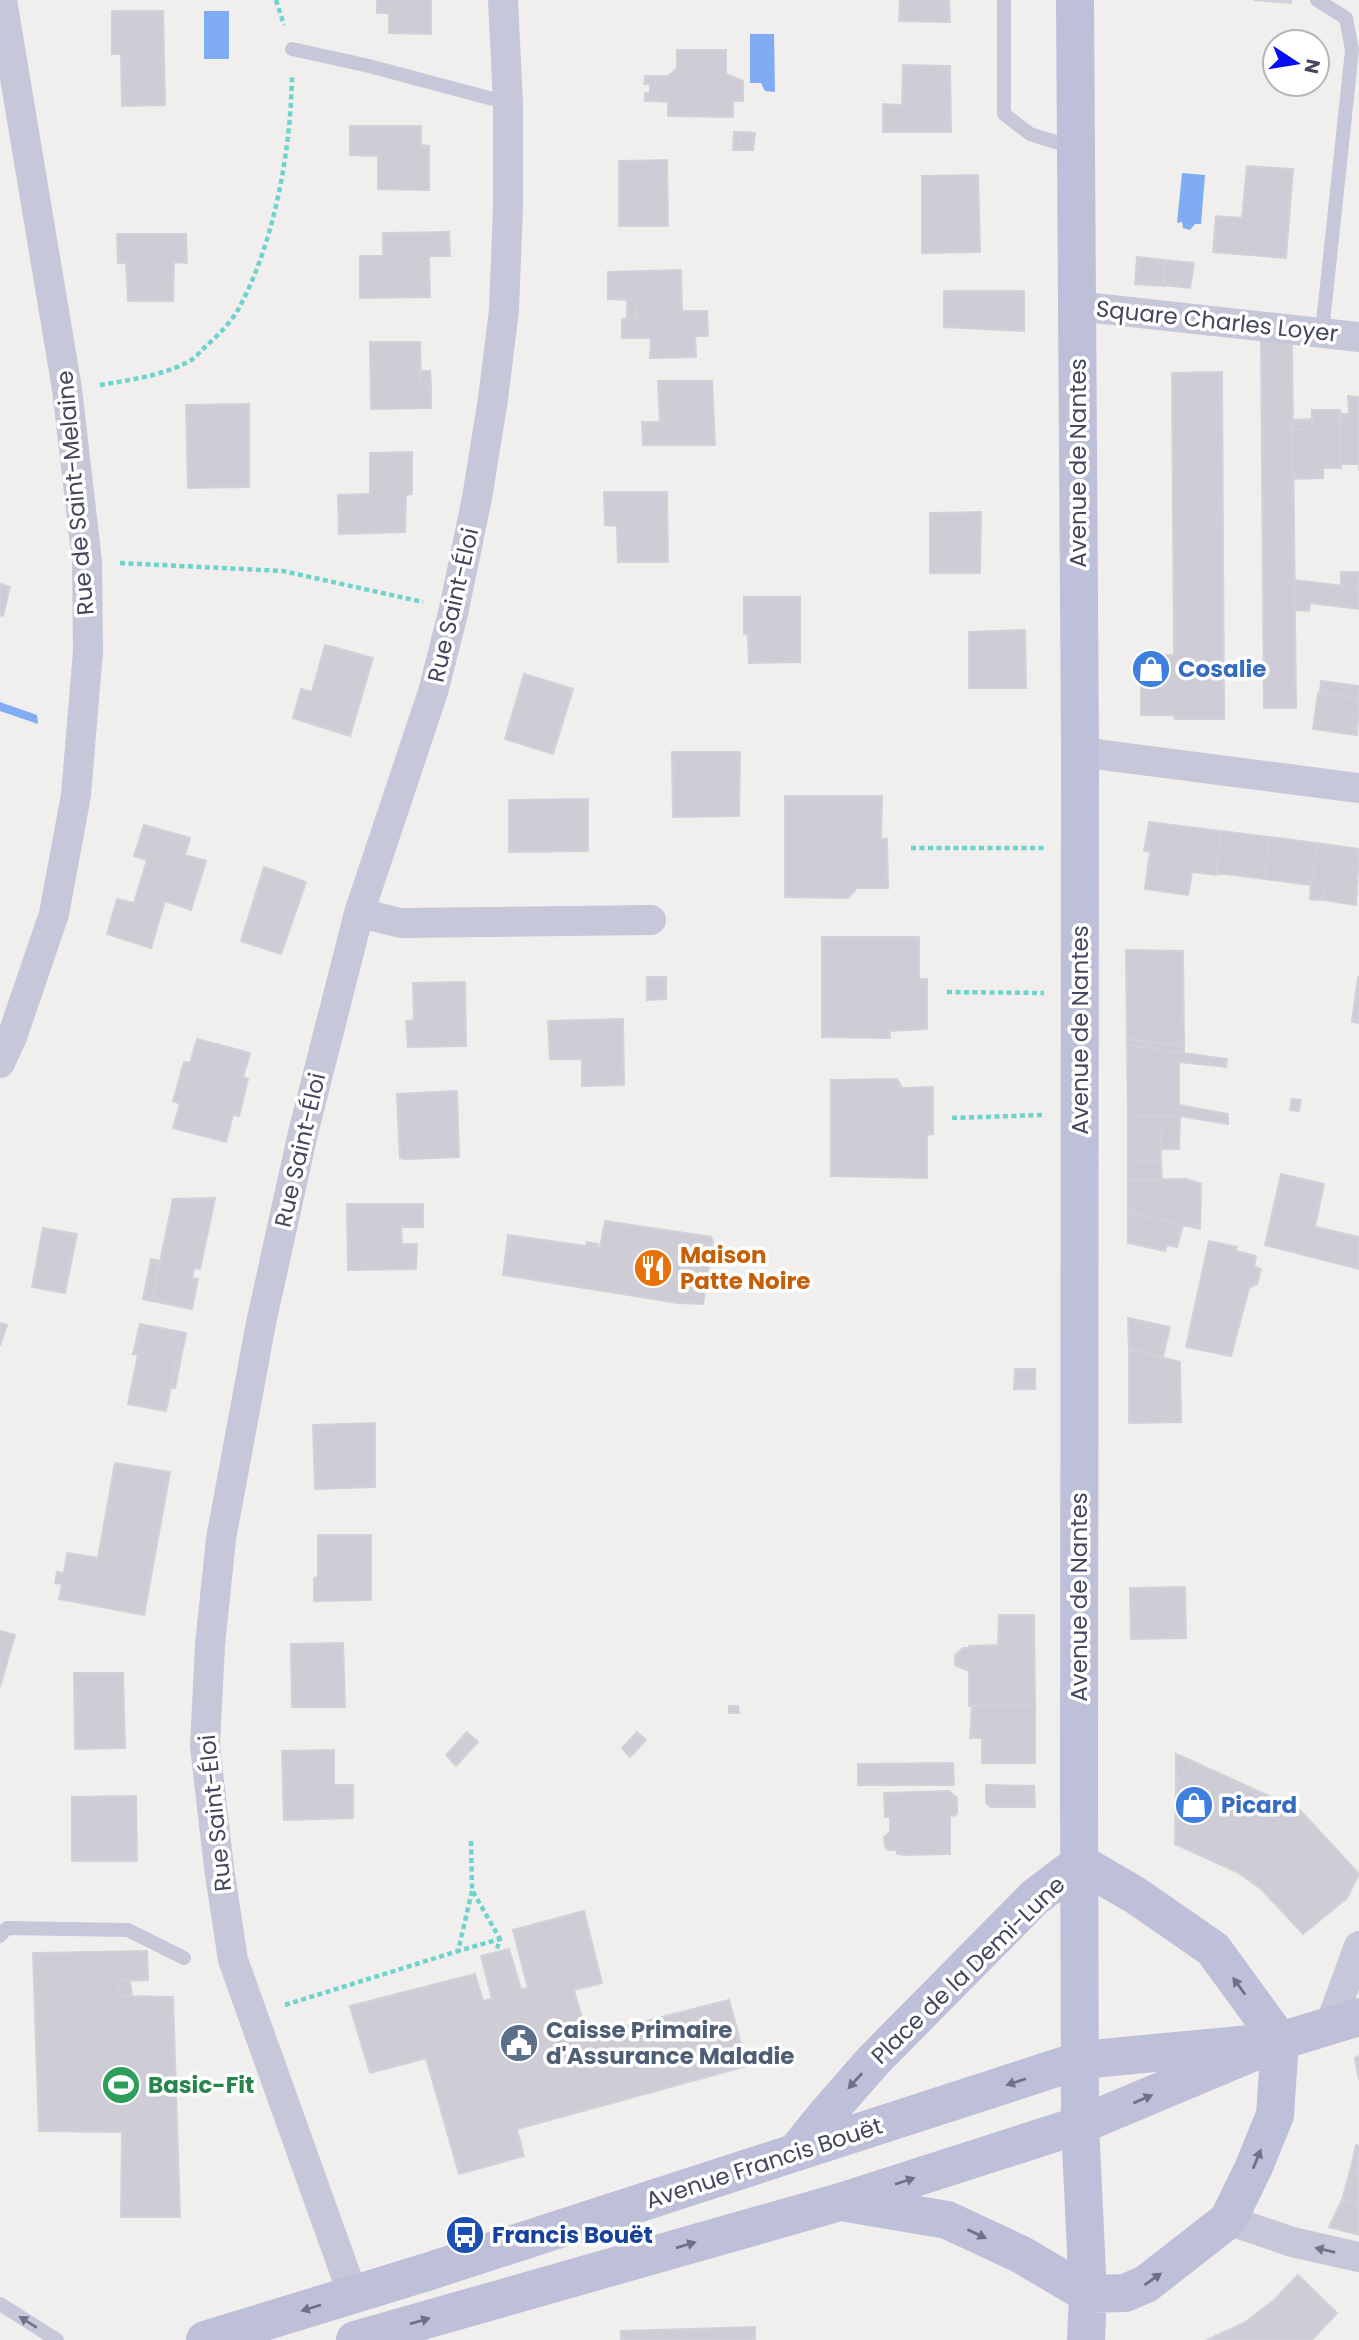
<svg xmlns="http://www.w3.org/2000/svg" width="1359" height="2340" font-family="Poppins,sans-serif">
	<rect width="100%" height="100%" fill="#f1efee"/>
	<path fill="#80acf4" d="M204,11h25v48h-25z
		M750,34h24l1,58 -10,-1 -4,-8h-11z
		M1182,173l23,2 -4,49h-6l-5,6 -7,-2 -1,-6 -5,1z
		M0,702l37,13 1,9 -38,-13z"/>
	<path fill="#cecdd6" stroke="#d2d1da" stroke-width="2" d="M377,0h54v34l-42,-1v-20h-12z
		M900,0h49l1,22 -51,-1z
		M1254,0h37v3z
		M112,11h51l2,94 -43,1 -1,-52h-9z
		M677,50h49v24l17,7v20h-10v16l-65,-1v-14l-12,-1v-25h12l9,-8z
		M903,65l47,1 1,66h-68v-28l19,1z
		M645,76h11v25h-11v-8h5v-9h-6z
		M350,126h71v19l8,1v44l-51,-1v-33l-28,-1z
		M734,132h6l-1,18h-6z
		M740,132l15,1 -2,17h-14z
		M667,160l1,66h-49v-65z
		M1247,166l46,3 -7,89 -73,-6 3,-36 26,2z
		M978,175l2,77 -58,1v-77z
		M449,232l1,24h-21l1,41 -70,1v-42h23v-23z
		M117,234h69l1,29 -13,-1 -1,39h-45l-2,-38h-8z
		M1137,257l27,3v26l-29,-2z
		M1164,260l30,3 -4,25 -26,-3z
		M681,270l1,41h25l1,25h-13l1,21 -46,1 1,-20h-29v-19l15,-1 -2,-18 -27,-1v-27z
		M944,291h80v40l-80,-4z
		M627,299l8,1 2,18 -10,1z
		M1261,339l31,5 4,364h-32z
		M370,342h50l1,42 10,1v23l-60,1z
		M420,371h10l1,14 -10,-1z
		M1222,372l2,347h-49l-1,-4h-33v-60h33l-2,-282z
		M658,381h54l3,64h-72l-1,-23h18z
		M1348,396l11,1v74v-7h-18l-2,-50h10z
		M249,404v83l-61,1 -2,-83z
		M1312,410h28l1,58h-18v10l-30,1 -1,-50h20z
		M1313,419l-1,10h-20l1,-9z
		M412,452v42l-6,1 -1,37 -66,2 -1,-39 32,-1v-41z
		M604,492h63l1,70h-50l-1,-36 -12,-1z
		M981,512l-1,61h-50v-60z
		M1341,572h18v16l-18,-2z
		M1295,580l64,8v21l-49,-6 -1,8 -15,-1z
		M0,584l10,3 -7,29 -3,-1z
		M744,597h56v65l-51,1 -1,-28 -4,-1z
		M1025,630l1,58h-57v-56z
		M325,645l48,13 -23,78 -57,-18 8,-29 11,3z
		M524,674l49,15 -20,65 -48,-15z
		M1321,681l38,5v12l-39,-5z
		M1318,693l41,5 -2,37 -44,-6z
		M672,752h68l-1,64 -66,1z
		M785,796h97l-1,43h6l1,49h-31l-9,10 -63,-1z
		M588,799v52l-79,1v-52z
		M1149,822l72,9 -5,44 -24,-3 -4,23 -43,-6 5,-38h-6z
		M144,825l46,13 -5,17 21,6 -15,49 -26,-9 -14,47 -44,-14 10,-35 17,4 13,-43 -13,-4z
		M1221,831l49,6 -6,42 -48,-6z
		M1270,837l47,6 -6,42 -47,-6z
		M1317,843l42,6 -3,56 -33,-5 1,-13 -13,-2z
		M264,867l42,15 -25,72 -40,-13z
		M1311,885l13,2 -1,13 -13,-1z
		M822,937h97v42h8v50l-38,2 1,7 -68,-1z
		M1126,950l57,1 1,95 -57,-7z
		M647,977h19v22l-19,1z
		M1358,977l1,1v45l-7,-1z
		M465,982l1,64 -58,1 -2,-26 8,-1 -1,-37z
		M623,1019l1,66 -42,1v-27h-32l-2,-38z
		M197,1039l53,14 -7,24 5,2 -9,37 -6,-1 -7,27 -53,-14 7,-24 -7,-3 11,-39 6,1z
		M1127,1039l57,7v7l-57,-8z
		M1127,1045l100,14 -1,8 -47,-5v43l49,9v10l-48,-8 -52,-1z
		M897,1079l5,9 31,-1v47l-6,1v43l-96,-2v-96z
		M457,1091l2,66 -51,2v-20h-9l-2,-45z
		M1292,1099l9,1 -2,11 -9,-1z
		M1128,1115l32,1 1,46h-33z
		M1160,1116h20l-1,33h-19z
		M399,1139h9v20l-8,-1z
		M1128,1162h33l1,18h-34z
		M1281,1174l43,10 -9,43 44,10v32l-94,-24z
		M1186,1179l15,5 -1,45 -72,-17v-32z
		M215,1198l-15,71 -6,-1 -2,10 6,1 -6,30 -40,-8 21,-102z
		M347,1204h76v23h-22l1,17h15l-1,25 -68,1z
		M1128,1212l55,13 -6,22 -10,-2 -2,6 -37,-8z
		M605,1221l106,16 2,5 -10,62 -25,-1 -175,-28 5,-40 78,11 1,-4 11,2 -1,3 3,1z
		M43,1228l34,6 -12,59 -33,-6z
		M1209,1241l28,6 -1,4 20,5 -2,10 7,3 -4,15 -8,4 -18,68 -45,-9z
		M151,1259l9,2 -8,40 -9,-2z
		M1128,1318l42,9 -7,30 -34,-8z
		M0,1323l7,2 -7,21z
		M140,1324l46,9 -6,30 -4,-1 -10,49 -38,-7 10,-49 -5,-1z
		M1129,1349l51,13 1,60 -52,1z
		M176,1362l4,1 -5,25 -4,-1z
		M1015,1369h20v20h-21z
		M375,1423v64l-60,2 -2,-64z
		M115,1463l55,9 -26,143 -85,-16 3,-15 -7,-1 2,-11 7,1 3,-20 31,5z
		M318,1535h53v65l-57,1v-23l4,-1z
		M1185,1587l1,51 -55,1 -1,-51z
		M999,1615h35l1,91h-66v-35l-14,-6v-10l8,-7h6v-2l29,-1z
		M0,1631l15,4 -15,52z
		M343,1643l2,64h-53l-1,-63z
		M74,1673h49l2,75 -50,1z
		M729,1706h9l1,7h-10z
		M972,1706h63v57h-53v-25h-12z
		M467,1732l11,10 -22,24 -10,-11z
		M637,1732l9,8 -16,17 -8,-9z
		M334,1750v35h19v33l-69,2 -2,-69z
		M1176,1754l16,7 -16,24z
		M1192,1761l108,49 59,64 -12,24 -44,36 -42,-45 -24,-17 -62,-28 1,-59z
		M953,1763l1,22h-96v-21z
		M986,1785l48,1 1,21h-44l-5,-4z
		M949,1791l8,7v15l-2,3 -5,-1v39l-46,1 -7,-1v-4h-9l-3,-4 -1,-9 6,-5v-15h-5l-1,-24z
		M136,1796l1,65h-65v-64z
		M584,1911l18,72 -28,7 13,46 142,-36 18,66 -230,63 7,27 -65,18 -33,-116 -56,15 -20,-67 125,-32 8,27 9,-2 -11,-43 28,-7 12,40 7,-1 -15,-58z
		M147,1951l1,29 -30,1 1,15 54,1 7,220h-59l1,-85 -83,-1 -6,-178z
		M130,1980l2,16h-13l-1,-15z
		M1359,2056v24l-4,-22z
		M1356,2145l3,1v27l-9,-2z
		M1350,2171l9,2v31l-17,-4z
		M1342,2200l17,4v31l-30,-8z
		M1298,2275l39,38 -25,27h-105l37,-17 29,-22z
		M755,2327v13h-134v-9z"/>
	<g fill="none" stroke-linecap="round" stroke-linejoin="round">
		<path stroke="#6cd4cc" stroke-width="4.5" stroke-dasharray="5 3.5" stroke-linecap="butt" d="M276,0l8,25
			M100,385c29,-5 61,-9 88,-23 6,-3 11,-9 16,-14 12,-11 27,-25 35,-40 36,-67 52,-159 53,-234
			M120,563l163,8 140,31
			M911,848h133
			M947,992l97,1
			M952,1118l92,-3
			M471,1841l1,49 28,49 -4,13
			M472,1891l-14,60 42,-12
			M285,2005l173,-54"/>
		<path stroke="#c6c8da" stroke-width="14" d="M1004,0v114l26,20 45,14
			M1317,0l29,18 6,32 -30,282
			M292,49l77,17 139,37
			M0,1936l7,-8 121,2 56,28
			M0,2304l57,36"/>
		<path stroke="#c6c8da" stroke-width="30" d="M1076,306l283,31
			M1080,752l279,36
			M359,913l42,10 250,-3
			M0,1063l12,-26 42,-123 22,-119 12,-144 -1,-90 -20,-172 -65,-389
			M1330,2025l29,-79
			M1228,2220l64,22 67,15
			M353,2295l-120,-335 -14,-92 -14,-122 5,-101 11,-106 40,-216 42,-190 56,-220 74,-221 21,-83 23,-111 16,-99 11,-89 4,-103v-104l-5,-103"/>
		<path stroke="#bec0d9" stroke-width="38" d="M1075,0l5,752 -1,1039 1,334 8,169 -2,46
			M796,2152l29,-36 48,-55 162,-164 45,-34
			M847,2203l100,17 73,34 68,40 37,-1 21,-9 82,-64 25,-51 22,-54 5,-74 -67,-92 -78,-54 -55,-32
			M205,2340l225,-69 651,-211 199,-19
			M355,2340l485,-138 240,-77 200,-84 79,-24"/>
	</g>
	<defs><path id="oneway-solid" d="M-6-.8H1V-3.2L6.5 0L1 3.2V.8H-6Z" transform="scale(1.75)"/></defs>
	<g fill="#6f7188">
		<use href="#oneway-solid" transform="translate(1239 1986) rotate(-126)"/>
		<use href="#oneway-solid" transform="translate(855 2081) rotate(132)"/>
		<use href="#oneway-solid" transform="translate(1016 2082) rotate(162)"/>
		<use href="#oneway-solid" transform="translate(1143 2099) rotate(-23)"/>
		<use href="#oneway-solid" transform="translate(1257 2159) rotate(-68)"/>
		<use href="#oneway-solid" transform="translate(905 2181) rotate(-18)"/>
		<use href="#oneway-solid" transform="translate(977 2234) rotate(25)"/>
		<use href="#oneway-solid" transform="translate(686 2245) rotate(-16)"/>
		<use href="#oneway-solid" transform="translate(1153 2279) rotate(-35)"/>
		<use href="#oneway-solid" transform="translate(311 2308) rotate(163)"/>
		<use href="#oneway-solid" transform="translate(420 2321) rotate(-16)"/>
	</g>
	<g fill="#727489">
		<use href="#oneway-solid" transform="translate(1325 2250) rotate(-167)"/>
		<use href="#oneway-solid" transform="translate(28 2322) rotate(-148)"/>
	</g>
	<defs>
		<g id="shop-disc" transform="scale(2.0125)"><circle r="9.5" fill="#3f7fe0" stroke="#fff"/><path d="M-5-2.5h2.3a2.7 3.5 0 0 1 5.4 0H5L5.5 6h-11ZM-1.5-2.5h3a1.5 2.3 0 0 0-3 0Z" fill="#fff"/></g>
		<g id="restaurant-disc" transform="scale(2.0125)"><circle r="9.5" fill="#e8710a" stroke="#fff"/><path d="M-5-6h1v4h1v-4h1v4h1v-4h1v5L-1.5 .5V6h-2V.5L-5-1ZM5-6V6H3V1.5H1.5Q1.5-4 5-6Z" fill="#fff"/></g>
		<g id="civic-disc" transform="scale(2.0125)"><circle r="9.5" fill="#5c6f8a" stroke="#fff"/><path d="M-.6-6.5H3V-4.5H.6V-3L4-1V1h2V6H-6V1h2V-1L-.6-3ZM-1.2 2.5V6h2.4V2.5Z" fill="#fff"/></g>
		<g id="stadium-disc" transform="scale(2.0125)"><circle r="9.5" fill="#2e9e5b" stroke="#fff"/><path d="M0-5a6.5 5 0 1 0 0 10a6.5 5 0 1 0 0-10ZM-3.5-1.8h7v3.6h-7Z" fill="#fff"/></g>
		<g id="bus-disc" transform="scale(2.0125)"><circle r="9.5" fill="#1a4fb4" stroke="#fff"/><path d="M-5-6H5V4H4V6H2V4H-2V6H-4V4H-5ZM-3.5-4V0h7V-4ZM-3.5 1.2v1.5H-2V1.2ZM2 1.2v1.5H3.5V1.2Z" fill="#fff"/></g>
	</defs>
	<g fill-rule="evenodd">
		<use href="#shop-disc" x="1151" y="669"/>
		<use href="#restaurant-disc" x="653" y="1268"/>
		<use href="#shop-disc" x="1194" y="1805"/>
		<use href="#civic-disc" x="519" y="2043"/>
		<use href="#stadium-disc" x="121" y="2085"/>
		<use href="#bus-disc" x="465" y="2235"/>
	</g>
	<g text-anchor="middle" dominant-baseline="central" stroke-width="7" stroke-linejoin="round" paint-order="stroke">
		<g font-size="23" fill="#44475d" stroke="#fff">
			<text transform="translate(1217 321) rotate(6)">Square Charles Loyer</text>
			<text transform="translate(1078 463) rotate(-90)">Avenue de Nantes</text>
			<text transform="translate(75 493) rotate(-95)">Rue de Saint-Melaine</text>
			<text transform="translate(453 605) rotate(-77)">Rue Saint-Éloi</text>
			<text transform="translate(1080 1030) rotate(-90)">Avenue de Nantes</text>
			<text transform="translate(300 1150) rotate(-77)">Rue Saint-Éloi</text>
			<text transform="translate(1079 1597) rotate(-90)">Avenue de Nantes</text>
			<text transform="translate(215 1813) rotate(-96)">Rue Saint-Éloi</text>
			<text transform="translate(968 1970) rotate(-44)">Place de la Demi-Lune</text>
			<text transform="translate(764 2163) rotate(-18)">Avenue Francis Bouët</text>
		</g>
		<g font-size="23" font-weight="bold" fill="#366cbe" stroke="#fff" text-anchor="start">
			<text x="1178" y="669">Cosalie</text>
			<text x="1221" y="1805">Picard</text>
		</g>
		<g font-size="23" font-weight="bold" fill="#c56008" stroke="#fff" text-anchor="start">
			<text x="680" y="1255">Maison<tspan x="680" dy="26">Patte Noire</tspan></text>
		</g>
		<g font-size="23" font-weight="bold" fill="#4e5e75" stroke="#fff" text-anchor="start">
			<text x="546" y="2030">Caisse Primaire<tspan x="546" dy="26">d'Assurance Maladie</tspan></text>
		</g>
		<g font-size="23" font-weight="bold" fill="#27864d" stroke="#fff" text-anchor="start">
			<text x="148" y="2085">Basic-Fit</text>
		</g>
		<g font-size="23" font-weight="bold" fill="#164399" stroke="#fff" text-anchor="start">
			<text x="492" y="2235">Francis Bouët</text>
		</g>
	</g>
	<g transform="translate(1296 63) rotate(102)"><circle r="33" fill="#ffffff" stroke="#b4b5be" stroke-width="2"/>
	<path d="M0-5L12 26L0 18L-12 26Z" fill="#070df1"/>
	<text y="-10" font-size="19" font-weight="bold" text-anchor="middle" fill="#44475d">N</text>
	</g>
</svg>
